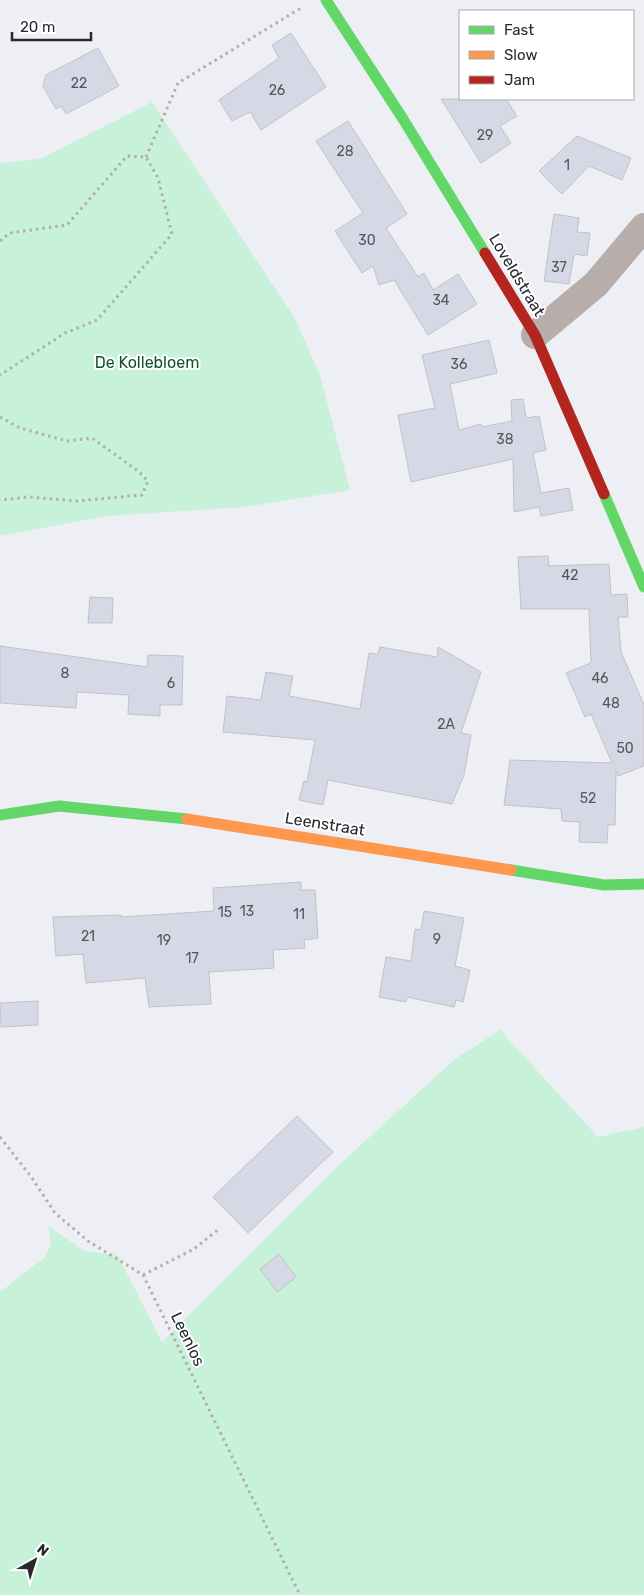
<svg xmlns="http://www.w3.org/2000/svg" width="644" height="1595" font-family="Rubik,sans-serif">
	<rect width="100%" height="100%" fill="#eeeff4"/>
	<path fill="#c7f2d9" d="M152,102l142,215 26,58 30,115 -105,17 -138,9 -107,20v-373l40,-4z
		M500,1030l98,107 46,-10v468h-644v-303l45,-35 6,-14 -3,-17 35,24 35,6 44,86 178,-178 115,-105z"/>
	<path fill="#d7d8e6" stroke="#c1c2c6" d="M291,33l35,54 -65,43 -11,-18 -18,9 -13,-21 60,-42 -7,-13z
		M98,48l21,38 -53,28 -5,-8 -5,3 -13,-23 3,-11z
		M441,99h65l11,17 -17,10 11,17 -30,20z
		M348,121l59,93 -21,14 32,49 6,-4 9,17 25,-16 19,30 -49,31 -34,-55 -15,5 -6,-19 -11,7 -27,-42 28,-18 -47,-72z
		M577,136l54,22 -9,22 -33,-14 -27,28 -23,-23z
		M554,214l25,4 -2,14 13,1 -3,23 -13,-2 -5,30 -25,-3z
		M489,340l8,33 -47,11 9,46 22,-6 1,3 30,-6 -1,-21 12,-1 3,19 13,-2 7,34 -13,3 8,40 28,-5 4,22 -32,6 -2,-9 -25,5 -1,-53 -102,23 -13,-67 37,-7 -13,-53z
		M548,556l1,10 60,-2 2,31 16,-1 1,23h-10l3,35 23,53v61l-26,10 -2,-5 -1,54h-7l-1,18 -28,-1 1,-20 -18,-1 -1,-12 -57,-4 6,-45 102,3 -21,-49 -6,3 -19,-44 25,-10 -2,-54h-68l-3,-52z
		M90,597l23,1 -1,25h-24z
		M0,646l147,21 1,-12 35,1 -1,49h-22v11l-32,-2 1,-19 -52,-3 -1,16 -76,-5z
		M380,647l57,10 1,-10 43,25 -20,61 10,2 -7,40 -12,29 -124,-24 -5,25 -24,-5 5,-19 3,1 8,-42 -92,-8 4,-36 34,4 5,-28 27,4 -4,20 71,13 9,-56 9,1z
		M301,882v8h14l3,48 -14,2 1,8 -32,2 1,18 -65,4 2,32 -62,3 -4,-29 -59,5 -3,-29 -27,2 -3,-39 68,-2v2l93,-6 -1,-23z
		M424,911l40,7 -9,48 15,4 -7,32 -7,-2 -2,7 -47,-10 -1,5 -27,-5 7,-40 25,4 4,-32 6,1z
		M38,1001v24l-37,2 -1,-24z
		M297,1116l36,36 -85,81 -35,-36z
		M279,1254l17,23 -19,15 -17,-23z"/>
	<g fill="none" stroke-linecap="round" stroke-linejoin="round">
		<path stroke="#b2aead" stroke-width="3" stroke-dasharray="2.5 4" stroke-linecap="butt" d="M146,157l32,-74 123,-75
			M0,241l10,-8 57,-8 60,-69 19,1 12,21 14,56 -75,86 -32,13 -65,42
			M0,417l20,11 47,13 25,-3 46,33 10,10 -6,14 -66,6 -47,-4 -29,3
			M0,1137l32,41 23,35 33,28 55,34 157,320
			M143,1275l51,-26 26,-21"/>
		<path stroke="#b7aeab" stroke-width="28" d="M535,335l61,-51 48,-57"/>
		<path stroke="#63d668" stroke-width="11" d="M326,0l77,119 82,134
			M604,494l40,93
			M0,815l59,-9 128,13
			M511,870l93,15 40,-1"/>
		<path stroke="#ff974d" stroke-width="11" d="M187,819l324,51"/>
		<path stroke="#b3261e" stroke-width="11" d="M485,253l50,82 69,159"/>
	</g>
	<g text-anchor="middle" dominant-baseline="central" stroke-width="4" stroke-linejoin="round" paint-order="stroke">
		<g font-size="14" fill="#54565c">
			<text x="79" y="83">22</text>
			<text x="277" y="90">26</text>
			<text x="485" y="135">29</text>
			<text x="345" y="151">28</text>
			<text x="567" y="165">1</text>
			<text x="367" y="240">30</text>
			<text x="559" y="267">37</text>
			<text x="441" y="300">34</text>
			<text x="459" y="364">36</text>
			<text x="505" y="439">38</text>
			<text x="570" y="575">42</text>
			<text x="65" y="673">8</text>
			<text x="600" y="678">46</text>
			<text x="171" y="683">6</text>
			<text x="611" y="703">48</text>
			<text x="446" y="724">2A</text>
			<text x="625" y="748">50</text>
			<text x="588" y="798">52</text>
			<text x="247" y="911">13</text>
			<text x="225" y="912">15</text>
			<text x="299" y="914">11</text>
			<text x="88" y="936">21</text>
			<text x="437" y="939">9</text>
			<text x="164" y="940">19</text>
			<text x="192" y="958">17</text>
		</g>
		<g font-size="16" fill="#27292c" stroke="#fff">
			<text transform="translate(517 275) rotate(59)">Loveldstraat</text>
			<text transform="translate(325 824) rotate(9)">Leenstraat</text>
			<text transform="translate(188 1339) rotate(64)">Leenlos</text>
		</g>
		<g font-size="16" fill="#135030" stroke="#fff">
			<text x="147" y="362">De Kollebloem</text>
		</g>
	</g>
	<rect x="459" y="10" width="175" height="90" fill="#ffffff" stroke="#a9a9ab"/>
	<rect x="469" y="26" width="25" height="8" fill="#63d668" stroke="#a9a9ab"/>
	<text x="504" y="35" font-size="15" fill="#27292c">Fast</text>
	<rect x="469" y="51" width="25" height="8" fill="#ff974d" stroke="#a9a9ab"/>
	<text x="504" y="60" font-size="15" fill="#27292c">Slow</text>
	<rect x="469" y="76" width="25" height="8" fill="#b3261e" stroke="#a9a9ab"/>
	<text x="504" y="85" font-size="15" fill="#27292c">Jam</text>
	<g transform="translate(35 1560) rotate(39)" stroke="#ffffff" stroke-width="4" paint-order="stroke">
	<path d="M0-4L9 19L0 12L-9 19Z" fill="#27292c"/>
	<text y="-8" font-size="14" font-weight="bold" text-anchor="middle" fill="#27292c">N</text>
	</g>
	<path d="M12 32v8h79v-8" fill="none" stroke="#27292c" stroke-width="2.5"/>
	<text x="20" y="32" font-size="15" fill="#27292c" stroke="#ffffff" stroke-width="4" paint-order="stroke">20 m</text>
</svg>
